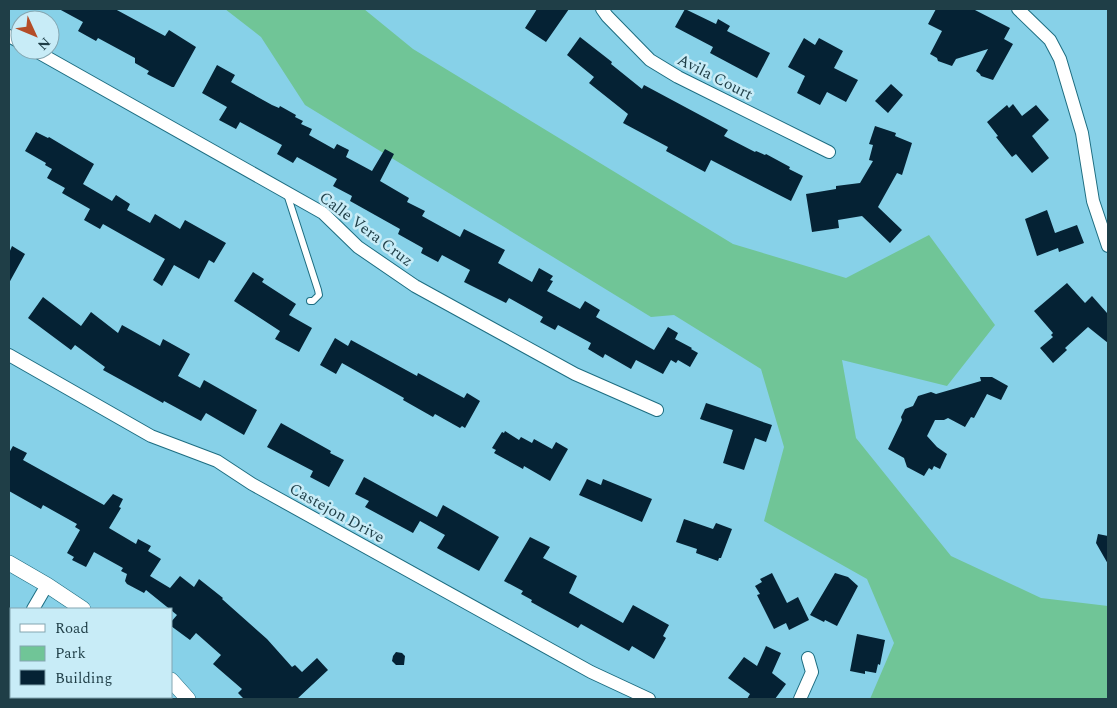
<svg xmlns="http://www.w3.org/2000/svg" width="1117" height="708" font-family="Spectral,serif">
	<rect width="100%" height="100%" fill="#87d1e8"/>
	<path fill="#70c597" d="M225,9h139l49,40 320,195 113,34 83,-43 66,90 -48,61 -105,-26 14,78 95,118 90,42 67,8v93h-238l24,-56 -27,-64 -103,-58 20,-74 -23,-78 -87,-54 -23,2 -346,-212 -44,-68z"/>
	<path fill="#052234" d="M59,9h56l50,27 4,-6 27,17 -22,40h-2l-25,-13 2,-3 -14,-8v-5l-37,-20 -2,3 -18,-10 5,-9z
		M537,9h32l-23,33 -21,-14z
		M685,9l31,15 2,-5 12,7 -3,5 43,22 -13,25 -47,-25 3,-6 -38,-20z
		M936,9h37l37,19 -6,11 9,5 -20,36 -12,-4 -1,-2 -4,-3 12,-22 -32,10 -4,7 -14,-5 -1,-3 -7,-4 12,-23 -14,-7z
		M580,37l32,25 -1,2 31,25 2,-4 84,45 -4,6 31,16 1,-1 9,4 1,-1 24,13 -1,2 14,7 -12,25 -80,-41 -6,12 -39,-21 2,-4 -45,-24 5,-9 -39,-31 5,-6 -27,-22z
		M804,38l11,7 4,-7 24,13 -9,17 24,12 -12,22 -19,-10 -7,13 -23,-12 8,-17 -17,-9z
		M217,65l18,10 -4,7 41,23 7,3 1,-2 16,9 -1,2 8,4 -2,3 11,5 -3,6 25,14 3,-5 12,6 -3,7 26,14 13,-22 9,5 -14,27 29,17 -2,4 18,9 -3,5 38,21 4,-8 41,21 -7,13 34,19 7,-14 14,8 -3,4 3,1 -6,10 33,18 5,-8 15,9 -4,7 58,33 14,-23 10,6 -3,6 17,9 -1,1 7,4 -8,14 -12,-7 -2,3 -5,-3 -8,14 -27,-14 -5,9 -26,-15 -2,4 -15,-9 3,-6 -33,-18 -3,5 -15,-8 3,-5 -34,-19 -3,5 -42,-21 6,-12 -28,-15 -4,7 -17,-9 2,-5 -25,-14 2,-5 -50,-28 2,-5 -19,-10 4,-7 -40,-22 -4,6 -16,-9 5,-9 -42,-23 -4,7 -17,-9 8,-13 -25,-14z
		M891,84l12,11 -15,18 -13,-12z
		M1013,104l9,12 14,-11 13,15 -17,16 17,22 -17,15 -16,-19 -4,3 -16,-20 2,-1 -11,-14 20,-17 2,3z
		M875,126l21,7 -1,3 17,7 -10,32 -5,-2 -19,34 24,23 -12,13 -28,-27 -24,4 1,8 -27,4 -6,-38 30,-5v-3l24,-3 13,-22 -4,-1 4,-15 -4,-1z
		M36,132l12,6 1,-1 45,27 -11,20 29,17 4,-6 14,9 -3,6 23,13 5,-9 25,15 5,-9 41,23 -12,20 -5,-3 -10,19 -25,-14 -12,21 -9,-6 12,-21 -62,-35 -3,5 -16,-9 6,-11 -28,-16 3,-5 -18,-10 5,-9 -7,-4 1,-2 -21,-12z
		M1047,210l8,23 22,-8 7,18 -25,9 -1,-4 -21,8 -12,-37z
		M12,246l13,8 -16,29v-30z
		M253,272l11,7 -2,3 34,22 -7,11 23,13 -13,24 -24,-13 5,-8 -46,-30z
		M1067,283l18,20 7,-7 15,17 1,30 -20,-16 -23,21 2,2 -14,13 -13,-15 13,-11 -2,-2 2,-2 -19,-22z
		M43,297l38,29 10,-14 27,21 4,-8 38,21 3,-7 27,15 -12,22 22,12 4,-8 53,30 -13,25 -38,-22 -5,8 -37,-20 -1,2 -60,-33 2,-3 -30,-22 -4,5 -43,-32z
		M335,338l13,8 3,-6 66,36 1,-3 46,25 3,-5 13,8 -15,27 -3,-2 -2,2 -25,-14 -2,3 -30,-17 1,-2 -62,-35 -6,11 -16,-9z
		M980,377h12l16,9 -7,14 -14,-6 -13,24 -3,-1 -6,10 -17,-9 -4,2h-9l-8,16 10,11 10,7 -7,15 -6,-3 -2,4 -3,-2 -5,8 -17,-9 -3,-9 -16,-9 14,-29 -1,-3 4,-8 8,-3 5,-10 13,-4 5,2 45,-13z
		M706,403l66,22 -6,17 -11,-4 -11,32 -21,-7 10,-33 -33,-11z
		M281,423l50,28 -1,2 14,7 -15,27 -19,-10 3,-6 -46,-24z
		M505,431l14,9 2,-3 11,6 2,-4 18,10 4,-7 12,7 -18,32 -26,-15 -1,3 -29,-16 2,-3 -4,-2 10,-16 2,1z
		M13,446l14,7 -4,7 81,45 9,-11 10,5 -4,8 2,1 -12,20 27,16 2,-5 13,7 -3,5 13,8 -11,17 20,12 10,-12 14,11 5,-8 24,19 -1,1 45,40 25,28 3,-2 7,7 15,-14 11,12 -31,29h-53l-6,-6 4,-4 -29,-25 8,-9 -25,-22 -6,7 -19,-14v-4l6,-7 -31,-25 -2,3 -17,-9 -2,-3 2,-7 -6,-3 2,-3 -29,-16 -8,15 -14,-7 2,-3 -7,-4 13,-23 -5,-3 2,-3 -34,-19 -2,4 -32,-18v-38z
		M364,477l73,40 6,-12 56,32 -20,34 -42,-23 8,-13 -25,-14 -7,12 -48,-26 4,-6 -14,-7z
		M587,479l14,6 2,-6 49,20 -10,23 -63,-27z
		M684,519l29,10 3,-6 16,6 -11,29h-2l-1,3 -22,-8 1,-4 -21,-7z
		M1098,534l10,2v28l-12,-21z
		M530,537l20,10 -7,11 34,18 -8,17 54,30 10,-18 36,20 -6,11 3,2 -12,21 -22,-13 -3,5 -48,-27 -3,4 -47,-26 1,-2 -11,-6 2,-3 -19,-10z
		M772,573l15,30 11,-6 11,23 -20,10 -3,-7 -12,6 -17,-34 3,-1 -5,-8 7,-4 -2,-3z
		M835,573l13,4 10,9 -21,40 -12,-6 -1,2 -14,-7z
		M857,634l28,6 -5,25 -2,-1 -2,9 -11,-2v3l-15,-3z
		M766,646l15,7 -9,20 14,11 -11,15h-28l3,-5 -22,-16 16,-21 13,9z
		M396,652l6,1 3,3 -1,9h-8l-4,-4 1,-5z"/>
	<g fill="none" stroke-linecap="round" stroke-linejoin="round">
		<g stroke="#1d6d81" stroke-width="8">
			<path id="service" d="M287,194l31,96 1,5 -6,6h-3"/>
		</g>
		<g stroke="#1d6d81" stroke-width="14">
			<path id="minor" d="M602,9l5,7 43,44 28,17 151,75
				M1018,9l32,31 10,19 22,74 11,68 15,45
				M9,36l11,6
				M34,50l289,163 35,34 57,39 160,88 82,36
				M9,355l142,81 66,25 35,23 339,188 58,27
				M33,609l14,-24
				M9,651l2,-5
				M800,699l12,-27 -4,-14"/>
		</g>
		<g stroke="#1d6d81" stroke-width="16">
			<path id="tertiary" d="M9,563l38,22 36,24
				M171,680l17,19"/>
		</g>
		<use href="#service" stroke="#fff" stroke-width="6"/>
		<use href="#minor" stroke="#fff" stroke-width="12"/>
		<use href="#tertiary" stroke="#fff" stroke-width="15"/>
	</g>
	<g text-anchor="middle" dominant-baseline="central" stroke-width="5" stroke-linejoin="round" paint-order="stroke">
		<g font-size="16" fill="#1f3e47" stroke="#c8ecf7">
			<text transform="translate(715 77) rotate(27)">Avila Court</text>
			<text transform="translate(366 229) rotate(37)">Calle Vera Cruz</text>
			<text transform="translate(337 513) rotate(29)">Castejon Drive</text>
		</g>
	</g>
	<rect width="1117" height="708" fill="none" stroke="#1f3e47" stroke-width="20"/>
	<rect x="10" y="608" width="162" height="90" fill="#c8ecf7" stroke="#84a6b1"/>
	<rect x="20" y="624" width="25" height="8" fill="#ffffff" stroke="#84a6b1"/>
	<text x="55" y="633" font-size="15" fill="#1f3e47">Road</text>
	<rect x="20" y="646" width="25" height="15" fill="#70c597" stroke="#84a6b1"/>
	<text x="55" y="658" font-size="15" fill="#1f3e47">Park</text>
	<rect x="20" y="670" width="25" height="15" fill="#052234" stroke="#84a6b1"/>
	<text x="55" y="683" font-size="15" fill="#1f3e47">Building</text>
	<g transform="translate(35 35) rotate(134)"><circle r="24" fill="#c8ecf7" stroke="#84a6b1"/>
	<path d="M0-4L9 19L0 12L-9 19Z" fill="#b44d28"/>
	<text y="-8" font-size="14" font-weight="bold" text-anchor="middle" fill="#1f3e47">N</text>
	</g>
</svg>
